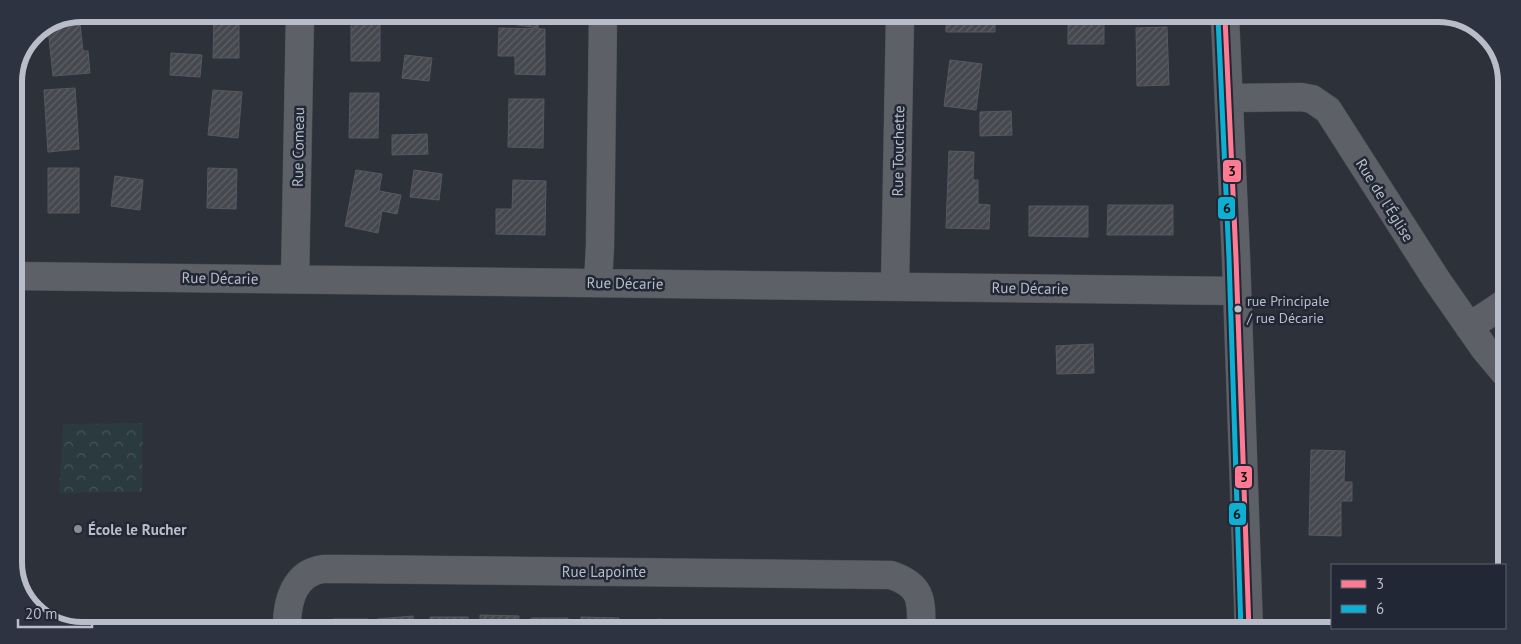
<svg xmlns="http://www.w3.org/2000/svg" width="1521" height="644" font-family="'PT Sans',sans-serif">
	<defs>
		<pattern id="forest-crowns" width="20" height="18" patternUnits="userSpaceOnUse" patternTransform="scale(1.25)"><rect width="20" height="18" fill="#2a3a3e"/><path d="M2 6a3 3 0 1 1 6 0M12 15a3 3 0 1 1 6 0" fill="none" stroke="#475559"/></pattern>
		<pattern id="building-hatch" width="6" height="6" patternUnits="userSpaceOnUse" patternTransform="scale(1.25)"><rect width="6" height="6" fill="#45484e"/><path d="M-1 1l2-2M0 6l6-6M5 7l2-2" fill="none" stroke="#5e6066"/></pattern>
	</defs>
	<rect width="100%" height="100%" fill="#2d3139"/>
	<path fill="url(#forest-crowns)" d="M143,423l-1,69 -83,1 4,-69z"/>
	<path fill="url(#building-hatch)" stroke="#565961" d="M214,14h25v44h-26z
		M79,15l4,36h5l2,22 -37,3 -5,-48z
		M351,15h29v46h-29z
		M512,15h28l-2,13 -27,-4z
		M946,17h49v15h-49z
		M1068,17l36,1v26h-36z
		M1167,27l2,58 -32,1 -1,-58z
		M499,28l46,1v46l-30,-1v-18h-17z
		M171,53l31,2 -2,22 -30,-2z
		M405,55l27,3 -3,23 -27,-3z
		M950,60l32,4 -6,46 -32,-4z
		M75,88l4,61 -31,3 -4,-62z
		M213,90l29,2 -4,46 -30,-3z
		M350,93h29l-1,45h-29z
		M509,99h35l-1,49 -35,-1z
		M1011,111l1,24 -32,1v-24z
		M427,134l1,20 -36,1v-20z
		M949,151l25,1 -1,28h5v24l12,1 -1,24 -43,-1z
		M48,168h31v45h-31z
		M208,168l29,1 -1,40 -29,-1z
		M356,170l26,4 -3,17 22,4 -4,19 -15,-3 -4,22 -33,-7z
		M414,170l28,4 -3,26 -29,-3z
		M115,176l28,4 -3,30 -29,-4z
		M513,180l33,1 -1,54 -49,-1v-25h16z
		M1108,205h65v30h-66z
		M1029,206h59v31l-59,-1z
		M1093,344l1,29 -37,1 -1,-28z
		M1311,450l34,1 -1,31h8v19h-11v35l-32,-1z
		M14,564l14,15 -7,7 -7,-20z
		M480,615l39,1 -1,11h-38z
		M413,616l1,10h-37v-7z
		M430,617h38v10h-38z
		M581,617l38,1v9h-38z
		M531,618h37v9h-38z
		M333,619h35v7h-35z
		M661,619l1,8h-34v-5z"/>
	<g fill="none" stroke-linecap="round" stroke-linejoin="round">
		<g stroke="#494c52" stroke-width="29">
			<path id="minor" d="M1225,18l11,240 13,372
				M1229,98l72,-1 11,2 16,11 108,169 48,69 20,24
				M14,276l1222,15
				M295,279l5,-264
				M598,282l2,-36 3,-230
				M895,286l5,-269
				M1469,327l36,-24
				M287,626c0,-24 7,-53 36,-57 7,0 16,0 23,0l545,6c30,10 31,24 30,53"/>
		</g>
		<use href="#minor" stroke="#5e6068" stroke-width="28"/>
		<g stroke="#212734" stroke-width="9">
			<path id="bus-1" d="M1225,18l11,240 13,372"/>
		</g>
		<g stroke="#212734" stroke-width="9">
			<path id="bus-2" d="M1218,18l11,240 12,372"/>
		</g>
		<use href="#bus-1" stroke="#fe7a93" stroke-width="5"/>
		<use href="#bus-2" stroke="#0dafd3" stroke-width="5"/>
	</g>
	<circle fill="#b9bdc9" stroke="#212734" stroke-width="2" cx="1238" cy="309" r="4.5"/>
	<circle fill="#888c97" stroke="#212734" stroke-width="2" cx="78" cy="529" r="5"/>
	<g text-anchor="middle" dominant-baseline="central" stroke-width="5" stroke-linejoin="round" paint-order="stroke">
		<g font-size="14" fill="#b9bdc9" stroke="#212734" text-anchor="start">
			<text x="1247" y="301">rue Principale<tspan x="1247" dy="17">/ rue Décarie</tspan></text>
		</g>
		<g font-size="15" fill="#b9bdc9" stroke="#212734">
			<text transform="translate(298 147) rotate(-89)">Rue Comeau</text>
			<text transform="translate(898 151) rotate(-89)">Rue Touchette</text>
			<text transform="translate(1385 200) rotate(58)">Rue de l'Église</text>
			<text transform="translate(220 278) rotate(1)">Rue Décarie</text>
			<text transform="translate(625 283) rotate(1)">Rue Décarie</text>
			<text transform="translate(1030 288) rotate(1)">Rue Décarie</text>
			<text x="604" y="571">Rue Lapointe</text>
		</g>
		<g font-size="15" font-weight="bold" fill="#b9bdc9" stroke="#212734" text-anchor="start">
			<text x="88" y="529">École le Rucher</text>
		</g>
	</g>
	<path d="M0 0H1521V644H0ZM82 22H1438A60 60 0 0 1 1498 82V562A60 60 0 0 1 1438 622H82A60 60 0 0 1 22 562V82A60 60 0 0 1 82 22Z" fill="#2d3340" fill-rule="evenodd"/>
	<path fill="none" stroke="#b9bdc9" stroke-width="6" d="M82 22H1438A60 60 0 0 1 1498 82V562A60 60 0 0 1 1438 622H82A60 60 0 0 1 22 562V82A60 60 0 0 1 82 22Z"/>
	<g stroke="#212734" stroke-width="2">
		<rect x="1222" y="159" width="20" height="24" rx="5" fill="#fe7a93"/>
		<rect x="1217" y="196" width="19" height="24" rx="5" fill="#0dafd3"/>
		<rect x="1234" y="465" width="19" height="24" rx="5" fill="#fe7a93"/>
		<rect x="1228" y="502" width="19" height="24" rx="5" fill="#0dafd3"/>
	</g>
	<g font-size="14" text-anchor="middle" font-weight="bold" fill="#111">
		<text x="1232" y="176">3</text>
		<text x="1227" y="213">6</text>
		<text x="1244" y="482">3</text>
		<text x="1237" y="519">6</text>
	</g>
	<rect x="1331" y="564" width="175" height="65" fill="#212734" stroke="#5e6370"/>
	<rect x="1341" y="580" width="25" height="8" fill="#fe7a93" stroke="#5e6370"/>
	<text x="1376" y="589" font-size="15" fill="#b9bdc9">3</text>
	<rect x="1341" y="605" width="25" height="8" fill="#0dafd3" stroke="#5e6370"/>
	<text x="1376" y="614" font-size="15" fill="#b9bdc9">6</text>
	<path d="M18 619v8h74v-8" fill="none" stroke="#b9bdc9" stroke-width="2.5"/>
	<text x="25" y="619" font-size="15" fill="#b9bdc9" stroke="#212734" stroke-width="4" paint-order="stroke">20 m</text>
</svg>
